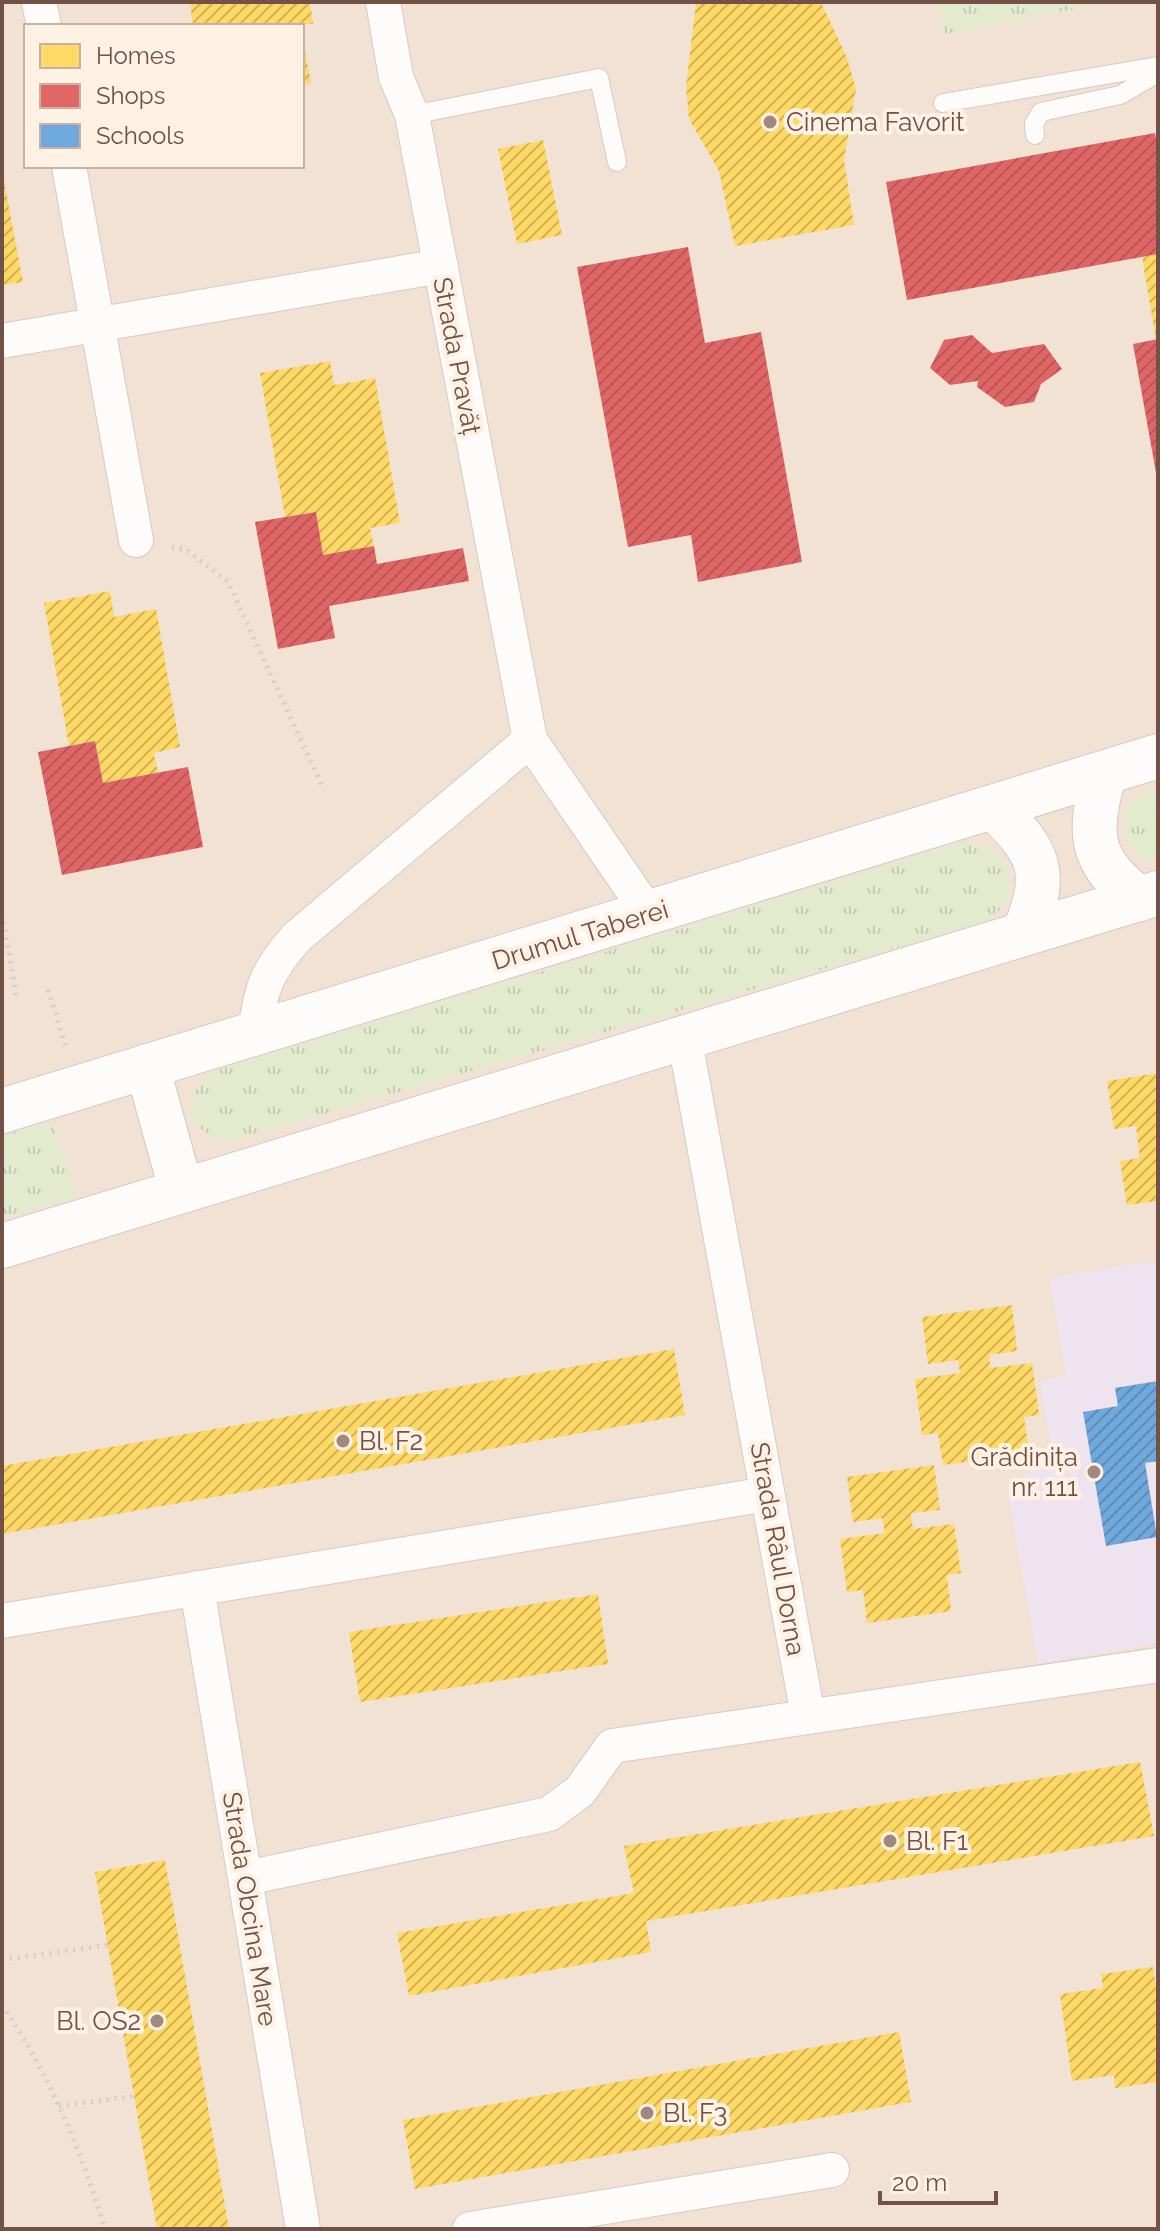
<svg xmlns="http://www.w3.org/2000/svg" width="1160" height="2231" font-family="Raleway,sans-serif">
	<defs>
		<pattern id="grass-tufts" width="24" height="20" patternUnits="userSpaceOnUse" patternTransform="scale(2)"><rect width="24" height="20" fill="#e3ebcf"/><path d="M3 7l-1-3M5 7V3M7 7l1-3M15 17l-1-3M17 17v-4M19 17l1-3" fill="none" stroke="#c6cbb3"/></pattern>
		<pattern id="homes-hatch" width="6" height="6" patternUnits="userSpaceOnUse" patternTransform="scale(2)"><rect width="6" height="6" fill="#ffd966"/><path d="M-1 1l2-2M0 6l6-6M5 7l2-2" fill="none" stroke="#d3b256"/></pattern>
		<pattern id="shops-hatch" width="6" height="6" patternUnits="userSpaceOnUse" patternTransform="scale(2)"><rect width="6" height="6" fill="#e06666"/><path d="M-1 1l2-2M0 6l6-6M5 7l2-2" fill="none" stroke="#ba5656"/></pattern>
		<pattern id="schools-hatch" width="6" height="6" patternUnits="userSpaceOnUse" patternTransform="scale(2)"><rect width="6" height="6" fill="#6fa8dc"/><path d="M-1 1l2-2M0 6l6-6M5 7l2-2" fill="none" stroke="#608bb4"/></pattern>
	</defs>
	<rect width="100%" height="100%" fill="#f5ede5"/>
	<path fill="#f1e2d4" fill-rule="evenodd" d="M2,2h1156v2227h-1156zM26,26h276v140h-276z"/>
	<path fill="#efe3ef" d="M1158,1260v383l-120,21 -31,-177 45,-30 -12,-76 26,-5 -17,-98z"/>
	<path fill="url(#grass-tufts)" d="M938,2h172l-166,32z
		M1158,788v73l-21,-5c-19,-33 -17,-55 21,-68z
		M969,841c36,10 40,20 42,57l-22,23 -763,221 -22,-10 -14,-17 5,-24 13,-18z
		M51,1121l26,75 -75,22v-82z"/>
	<path fill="url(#homes-hatch)" d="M190,2h120l3,22 -120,2z
		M696,2h125l26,56 9,31 -12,71 10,65 -119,21 -16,-75 -30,-52 -3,-32z
		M302,35l9,48 -9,2z
		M543,140l19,95 -45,9 -19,-95z
		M2,170l21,112 -21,3z
		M1158,254v86h-2l-14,-83z
		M330,361l4,24 41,-7 25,145 -30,5 4,18 -51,9 -7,-43 -31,5 -25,-144z
		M110,591l4,26 42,-8 24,138 -26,6 4,20 -55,10 -8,-42 -26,5 -25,-143z
		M1158,1073v128l-31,4 -7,-44 20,-3 -4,-32 -22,3 -7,-48z
		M1012,1305l5,46 -28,4 1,13 42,-5 7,52 -15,2 5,36 -86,12 -5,-32 -16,2 -7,-56 45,-6 -2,-13 -30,4 -6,-47z
		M674,1349l11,66 -683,119v-68z
		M934,1465l6,45 -29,3 2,16 41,-5 7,49 -14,2 4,36 -84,12 -4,-33 -16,2 -7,-53 45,-6 -3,-15 -29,4 -6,-45z
		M598,1594l10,70 -248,38 -11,-70z
		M1140,1762l14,74 -508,85 5,31 -242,44 -12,-63 237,-40 -10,-47z
		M165,1860l64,369h-72l-23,-133 -39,-224z
		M1153,1967l5,31v84l-43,6 -1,-13 -42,6 -12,-87 43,-6 -2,-14z
		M899,2032l12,70 -496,87 -12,-69z"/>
	<path fill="url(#shops-hatch)" d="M1155,133l3,19v102l-251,46 -21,-118z
		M688,247l17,96 56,-11 41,230 -104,20 -7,-47 -63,12 -51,-280z
		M972,335l20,18 52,-9 18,25 -21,15 -7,18 -29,5 -28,-20 1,-6 -28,4 -20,-17 14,-28z
		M1158,339v134h-2l-23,-129z
		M316,512l7,43 51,-9 3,18 86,-16 6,33 -140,25 6,32 -57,11 -23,-127z
		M95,741l8,42 85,-16 15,80 -141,28 -24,-123z"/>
	<path fill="url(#schools-hatch)" d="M1158,1381v80l-13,2 12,74 -51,9 -23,-134 35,-6 -3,-18z"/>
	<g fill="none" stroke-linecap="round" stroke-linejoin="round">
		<g stroke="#d6cac3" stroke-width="20">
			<path id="lane" d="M943,103l215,-37
				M412,115l187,-37 18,84
				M1035,135l-1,-11 7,-12 79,-17 38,-22"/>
		</g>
		<g stroke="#d6cac3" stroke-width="36">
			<path id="street" d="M39,2l5,24
				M383,2l13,75 16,38 118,625 119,174
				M69,166l67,374
				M2,341l439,-75
				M255,1034c5,-45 12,-64 42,-97l233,-197
				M684,1035l124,681
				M197,1588l106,641
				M2,1621l765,-127
				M246,1878l303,-64 31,-23 32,-45 546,-81
				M470,2229l362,-59"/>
		</g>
		<g stroke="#d5c9c2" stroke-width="46">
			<path id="secondary" d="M1105,772c-17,59 -18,89 35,127
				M994,808c47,45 55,64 30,125
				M147,1066l34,123
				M2,1111l1156,-355
				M2,1246l1156,-353"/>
		</g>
		<path stroke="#d6ccc8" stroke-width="5" stroke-dasharray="2 6" stroke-linecap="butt" d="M172,547l15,3 41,32 96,208
			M2,914l15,85
			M48,990l19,60
			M2,1960l106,-15
			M2,2005c47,68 79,145 103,224
			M59,2106l75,-10"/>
		<use href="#lane" stroke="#fefcfb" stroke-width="18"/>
		<use href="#street" stroke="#fefcfb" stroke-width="34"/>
		<use href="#secondary" stroke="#fefcfb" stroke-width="44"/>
	</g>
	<g fill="#a0887e" stroke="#fff1e4" stroke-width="3">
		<circle cx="770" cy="122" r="8"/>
		<circle cx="343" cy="1441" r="8"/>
		<circle cx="1094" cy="1472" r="8"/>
		<circle cx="890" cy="1841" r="8"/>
		<circle cx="157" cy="2021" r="8"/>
		<circle cx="647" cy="2113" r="8"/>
	</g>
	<g text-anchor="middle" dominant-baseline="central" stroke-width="8" stroke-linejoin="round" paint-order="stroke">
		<g font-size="26" fill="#725146" stroke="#fff1e4" text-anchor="start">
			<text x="786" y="122">Cinema Favorit</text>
			<text x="359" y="1441">Bl. F2</text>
			<text x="1078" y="1457" text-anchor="end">Grădinița<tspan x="1078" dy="30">nr. 111</tspan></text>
			<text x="906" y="1841">Bl. F1</text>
			<text x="141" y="2021" text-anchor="end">Bl. OS2</text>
			<text x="663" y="2113">Bl. F3</text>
		</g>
		<g font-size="26" fill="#725146" stroke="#fff1e4">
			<text transform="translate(457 356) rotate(79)">Strada Pravăț</text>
			<text transform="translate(580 935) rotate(-17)">Drumul Taberei</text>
			<text transform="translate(778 1549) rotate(80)">Strada Râul Dorna</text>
			<text transform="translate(250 1909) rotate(81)">Strada Obcina Mare</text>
		</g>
	</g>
	<rect width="1160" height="2231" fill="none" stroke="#725146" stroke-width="8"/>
	<rect x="24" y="24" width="280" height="144" fill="#fff1e4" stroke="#c7b1a5" stroke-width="2"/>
	<rect x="40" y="44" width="40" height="24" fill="#ffd966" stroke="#c7b1a5" stroke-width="2"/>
	<text x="96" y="64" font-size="24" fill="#725146">Homes</text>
	<rect x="40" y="84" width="40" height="24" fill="#e06666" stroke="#c7b1a5" stroke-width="2"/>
	<text x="96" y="104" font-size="24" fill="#725146">Shops</text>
	<rect x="40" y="124" width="40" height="24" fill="#6fa8dc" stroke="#c7b1a5" stroke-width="2"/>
	<text x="96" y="144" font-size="24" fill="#725146">Schools</text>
	<path d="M880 2191v12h116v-12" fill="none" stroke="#725146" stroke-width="4"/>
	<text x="892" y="2191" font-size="24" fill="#725146" stroke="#fff1e4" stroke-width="6" paint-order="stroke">20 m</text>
</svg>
